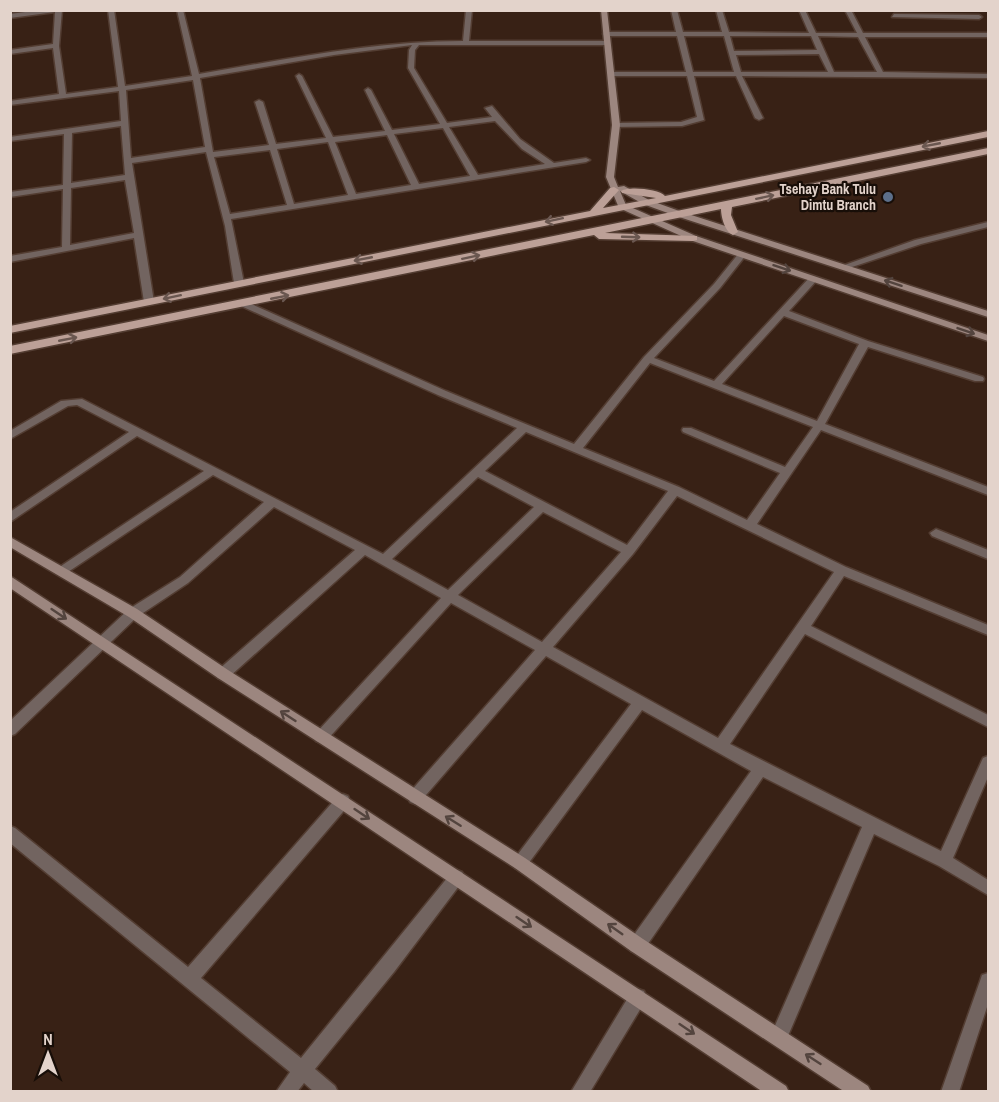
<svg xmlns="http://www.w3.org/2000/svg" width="999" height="1102" font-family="'Archivo Narrow',sans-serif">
	<rect width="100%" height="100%" fill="#382115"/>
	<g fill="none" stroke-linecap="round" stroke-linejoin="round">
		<g stroke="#533d32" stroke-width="3">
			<path id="street" d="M40,10h22l-3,36 7,48 52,-7 -10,-77h6l11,76 67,-10 -15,-66h6l16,64c88,-15 175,-33 264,-33l3,-31h6l-3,31h138l3,2 -3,2h-188l-4,5 -1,18 33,55 45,-6 -7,-9 7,-2 28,33 34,24 32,-5 4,2 -4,2 -355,57 13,64 -2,2 -3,1 -5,-3 -9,-57 -19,-74 -74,11 22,139 -5,3 -5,-3 -10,-64 -124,24v-6l52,-9 1,-58 -53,8v-5l53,-7 1,-51 -54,7v-4l111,-16 -2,-30 -109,14v-4l49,-7 -6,-46 -43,6v-4l43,-6 2,-32 -45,6v-4zM412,45l-3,5 -1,18 32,56 -48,6 -21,-40 -3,-2 -3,2 20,41 -52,6 -31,-61 -3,-2 -3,2 30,62 -50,6 -13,-42 -4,-2 -4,2 14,43 -56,7 -13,-74 134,-23zM193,80l12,67 -74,11 -5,-68zM495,121l27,28 23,15 -67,11 -29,-48zM121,126l4,49 -54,8 1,-50zM443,128l27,48 -51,8 -25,-50zM387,135l24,50 -55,9 -21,-52zM328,142l20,53 -54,9 -17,-55zM270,150l17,55 -57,9 -16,-57zM125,180l9,53 -64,12 1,-57z
				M671,10h6l6,22h39l-6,-22h6l7,22 80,1 -10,-23h6l11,23h41l-12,-23h6l12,23h125v4h-123l18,35 105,2v4l-246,-2 21,42 -4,2 -4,-2 -19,-42h-42l10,44 -22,6 -69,1v-4h3l65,-1 16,-5 -10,-41h-76l-3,-2 3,-2h75l-9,-36h-71l-3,-2 3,-2h70zM684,36h40l10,36h-41zM730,36h81l6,14 -83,1zM818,36l40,1 19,35h-43zM819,54l9,18h-87l-5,-17z
				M894,14l85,1 3,2 -3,2 -87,-2z
				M988,222v5l-67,17 -75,25h-6l-1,-2 76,-27z
				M742,252l4,3 -26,33 -66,70 60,23 96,-104 3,-1 5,3 -29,32 79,30 115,36 1,2 -1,2h-8l-107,-34 -43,77 163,63v8l-167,-65 -64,94 89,43 142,58v10l-144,-59 -33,50 177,89v12l-183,-93 -75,110 211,107 42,-93 5,-2v21l-35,81 35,22v15l-49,-29 -65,-32 -89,209 -6,3 -6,-3 -3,-6 92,-210 -99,-50 -120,174 -6,2 -6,-2 -2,-6 2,-6 120,-168 -109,-61 -117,158 -5,2 -5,-2 -3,-5 3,-5 116,-154 -85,-48 -126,146 -5,2 -5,-2 -2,-5 2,-5 125,-142 -84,-47 -125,138 -5,2 -5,-2 -2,-4 2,-4 125,-135 -76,-43 -137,123 -5,2 -5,-2 -2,-4 2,-4 137,-120 -81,-43 -86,76 -51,34 -122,117 -5,2v-15l119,-112 51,-32 84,-75 -51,-27 -151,101 -4,-2 -2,-3 2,-3 146,-97 -67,-35 -127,86v-10l119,-80 -52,-27 -9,1 -58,33v-8l51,-30 21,-2 301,155 134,-126 -79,-33 -197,-89v-4h6l199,89 128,53 70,-87 70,-73 25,-31zM784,316l75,28 -42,77 -95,-37zM650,363l163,64 -28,40 -94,-39h-8l-1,2 1,2 97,41 -33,47 -68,-33 -96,-39zM526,432l142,59 -41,54 -142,-74zM478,477l56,30 -86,83 -56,-31zM677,496l157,76 -116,166 -165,-91 80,-93zM543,512l78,40 -79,90 -84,-47z
				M936,529l52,21v9l-56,-23 -2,-3z
				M343,794l5,2 2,5 -2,5 -147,172 100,80 151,-186 5,-2 5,2 3,5 -3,5 -68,90 -79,97 20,17 3,6h-24l-10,-9 -7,9h-21l14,-20 -280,-229v-17l5,2 173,139 150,-171z
				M988,973v31l-29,88h-18l39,-111 2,-6z
				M638,989l6,2 2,6 -2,6 -54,89h-19l61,-101z"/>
		</g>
		<g stroke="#533d32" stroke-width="3">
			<path id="secondary" d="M601,10h6l13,115 -6,52 4,10 6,-1 25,14 33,12 306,99v6l-312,-101 -33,-12 -23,-13 6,14 70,31 292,99v6l-298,-101 -71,-32 -13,-31 6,-52z
				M10,537l127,72 91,61 297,188 118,81 225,147 3,6h-26l-214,-141 -116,-83 -297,-190 -89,-61 -119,-70z
				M10,576l776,510 3,6h-26l-753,-504z"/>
		</g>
		<g stroke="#533d32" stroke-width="3">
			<path id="primary" d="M988,131v6l-978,196v-7l580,-115 20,-23 4,-1 5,3 -16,18 53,-10 -34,-5 -1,-2c8,-5 38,-2 44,5z
				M988,148v6l-256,53 -1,8 7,17 -5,3c-8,-3 -12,-18 -12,-26l-116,24 92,3v4l-4,1 -94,-2 -5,-4 -584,119v-8z"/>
		</g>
		<use href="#street" fill="#726460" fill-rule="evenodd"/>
		<use href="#secondary" fill="#9c867f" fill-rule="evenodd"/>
		<use href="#primary" fill="#bca097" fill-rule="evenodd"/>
	</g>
	<defs><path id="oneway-shaft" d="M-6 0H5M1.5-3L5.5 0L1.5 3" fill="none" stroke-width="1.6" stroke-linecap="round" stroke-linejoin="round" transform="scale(1.5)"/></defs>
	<g stroke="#6a5750">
		<use href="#oneway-shaft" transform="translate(931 145) rotate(169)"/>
		<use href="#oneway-shaft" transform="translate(765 197) rotate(-12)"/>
		<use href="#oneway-shaft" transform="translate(554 220) rotate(168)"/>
		<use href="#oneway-shaft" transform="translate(631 237) rotate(2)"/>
		<use href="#oneway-shaft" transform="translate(471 257) rotate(-12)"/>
		<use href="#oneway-shaft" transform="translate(363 259) rotate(169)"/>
		<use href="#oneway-shaft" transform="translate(172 297) rotate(168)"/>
		<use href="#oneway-shaft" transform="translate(280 297) rotate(-11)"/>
		<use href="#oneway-shaft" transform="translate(68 339) rotate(-11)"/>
	</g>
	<g stroke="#53443e">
		<use href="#oneway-shaft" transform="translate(782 268) rotate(18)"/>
		<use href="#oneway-shaft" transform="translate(893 283) rotate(-162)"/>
		<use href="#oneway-shaft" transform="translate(966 331) rotate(19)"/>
		<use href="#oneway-shaft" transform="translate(59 614) rotate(34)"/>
		<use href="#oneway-shaft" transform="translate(288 716) rotate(-147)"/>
		<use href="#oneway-shaft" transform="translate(362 814) rotate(34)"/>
		<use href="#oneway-shaft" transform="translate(453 821) rotate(-148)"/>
		<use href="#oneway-shaft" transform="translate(524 922) rotate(34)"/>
		<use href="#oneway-shaft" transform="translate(615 929) rotate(-145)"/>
		<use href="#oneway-shaft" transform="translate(687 1029) rotate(34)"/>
		<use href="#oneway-shaft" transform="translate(813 1059) rotate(-147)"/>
	</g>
	<circle fill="#5c6f8a" stroke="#180e08" stroke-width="2" cx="888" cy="197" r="6"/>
	<g text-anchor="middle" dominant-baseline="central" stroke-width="4.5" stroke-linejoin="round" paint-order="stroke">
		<g font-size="14" font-weight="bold" fill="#e3d3cb" stroke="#180e08" text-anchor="end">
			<text x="876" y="189">Tsehay Bank Tulu<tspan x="876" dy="16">Dimtu Branch</tspan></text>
		</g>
	</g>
	<rect width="999" height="1102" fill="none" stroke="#e3d3cb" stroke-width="24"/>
	<g transform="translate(48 1054)" stroke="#180e08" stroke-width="4.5" paint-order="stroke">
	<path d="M0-4.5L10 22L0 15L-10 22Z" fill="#e3d3cb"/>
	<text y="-9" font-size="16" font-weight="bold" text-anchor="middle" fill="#e3d3cb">N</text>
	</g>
</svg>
